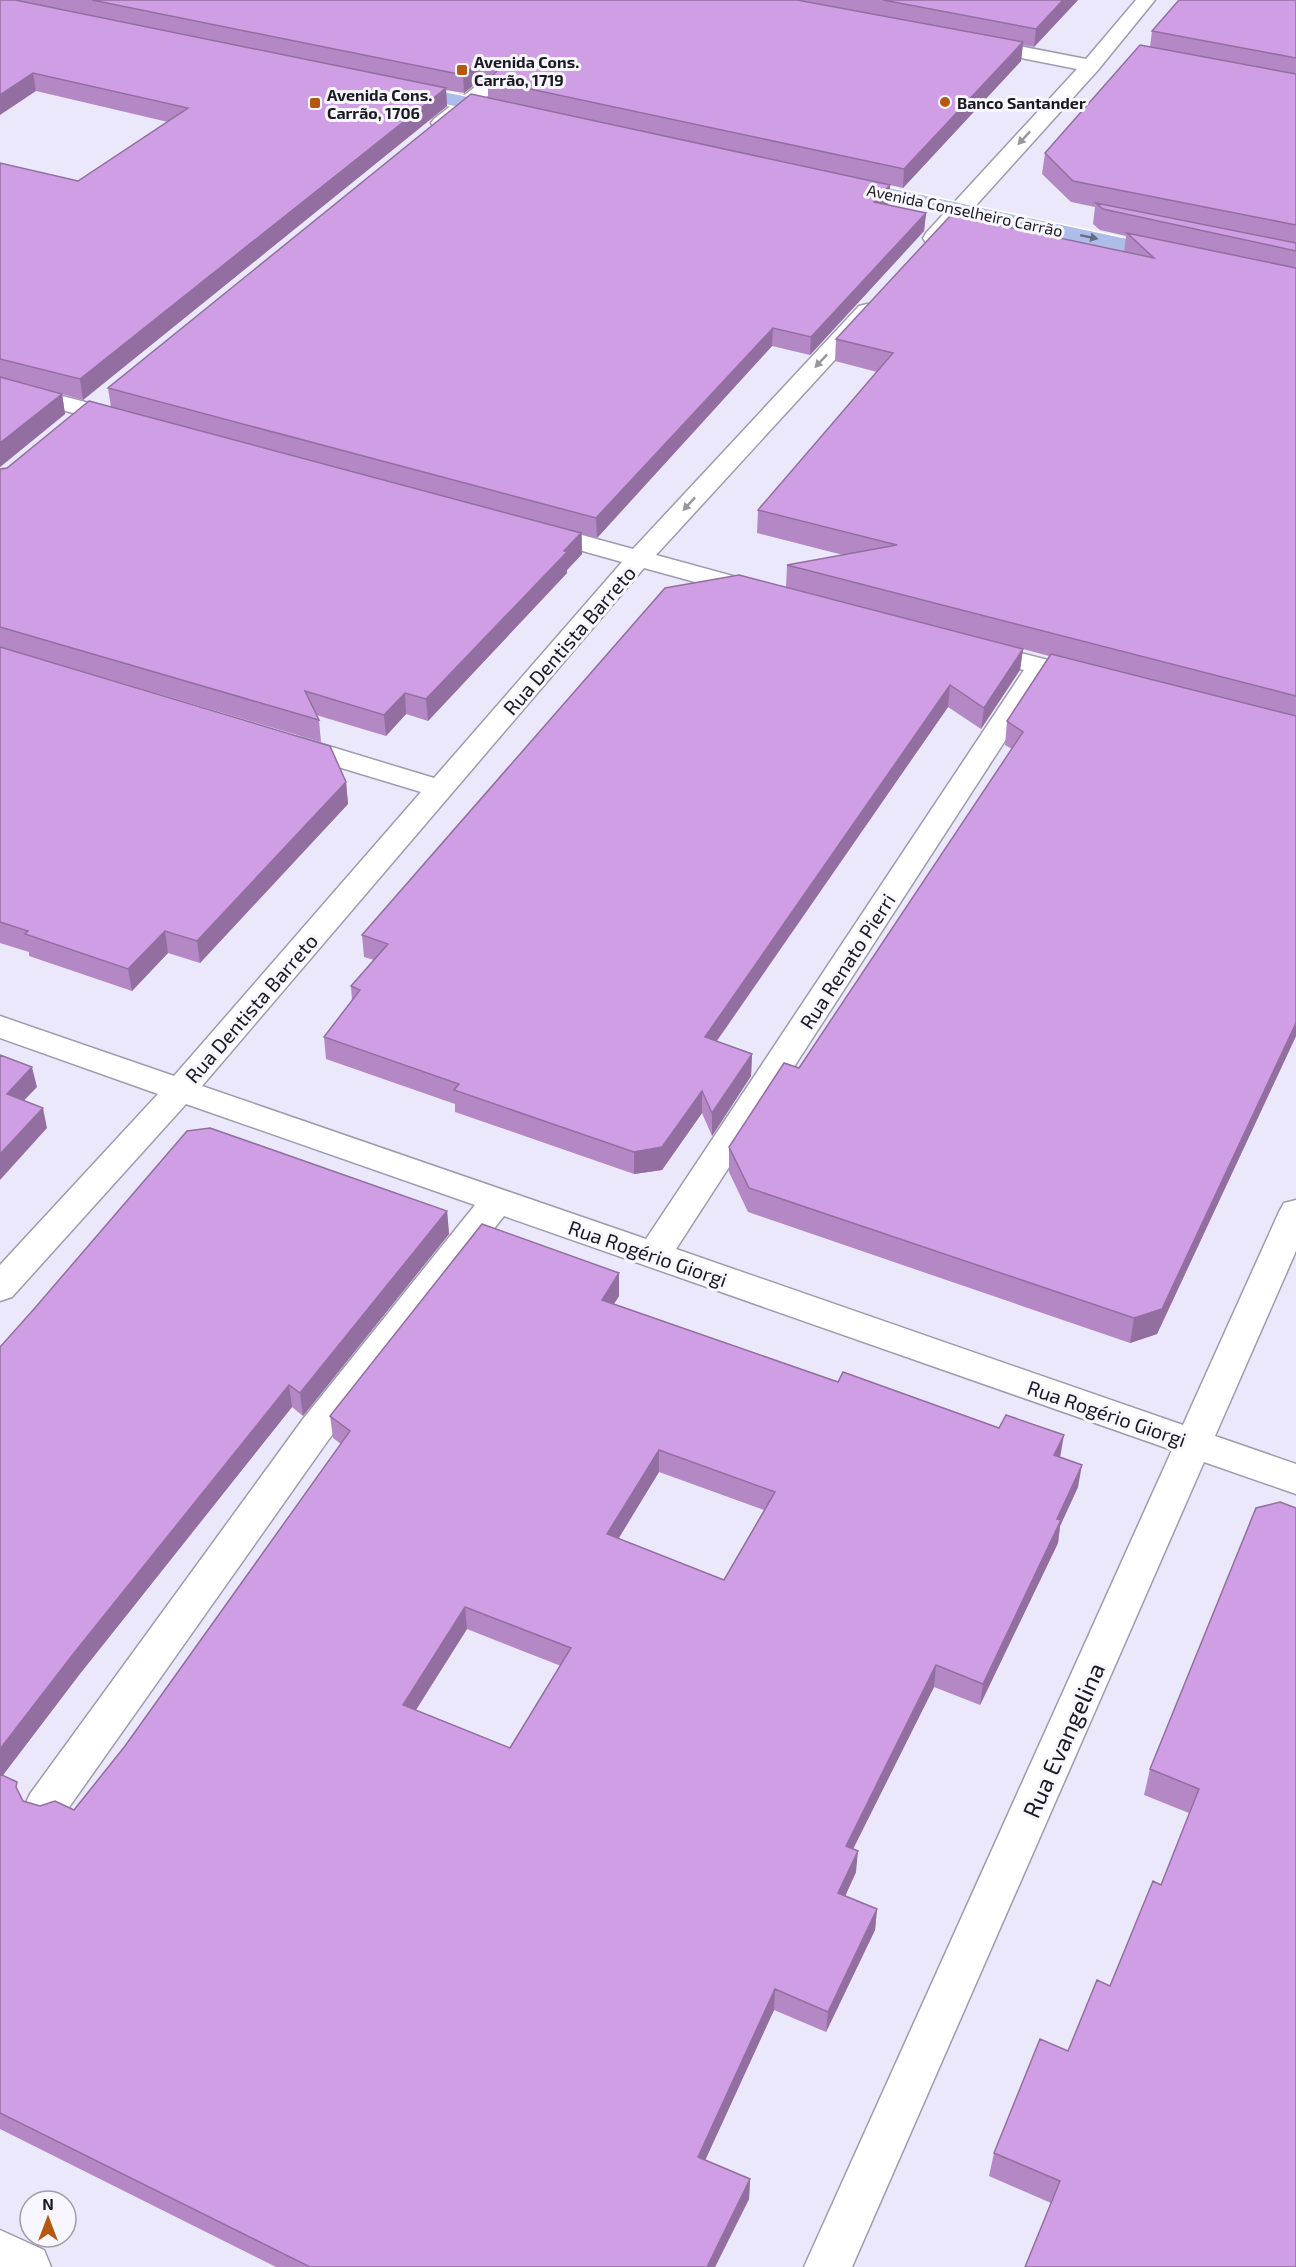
<svg xmlns="http://www.w3.org/2000/svg" width="1296" height="2267" font-family="'Exo 2',sans-serif">
	<rect width="100%" height="100%" fill="#ebe8fc"/>
	<g fill="none" stroke-linecap="round" stroke-linejoin="round">
		<g stroke="#9e9bae" stroke-width="3">
			<path id="minor" d="M1136,0h19l-57,70 -156,173 -8,2 -8,-2 -3,-5 3,-5 151,-164 -106,-21 -3,-4 3,-4 7,-2 108,21z
				M487,81l7,2 3,4 -3,4 -46,36h-14l-3,-4 3,-4 46,-36z
				M867,304l8,2 3,5 -3,5 -219,239 110,30 4,6 -4,6 -9,2 -113,-31 -442,518 444,153 378,-569 -56,-14 -3,-6 3,-6 10,-2 117,30 4,6 -4,6 -10,2 -38,-10 -371,573 507,176 96,-213 5,-9 12,-3v51l-81,185 81,28v30l-92,-32 -352,805h-48l368,-817 -668,-234 -175,223 -269,381 -15,5 -15,-5 -6,-13 6,-13 273,-375 172,-214 -289,-101 -174,193 -12,4v-36l158,-171 -158,-56v-22l174,60 247,-284 -139,-42 -4,-6 4,-6 10,-2 10,2 132,40 188,-216 -93,-26 -4,-5 4,-5 9,-3 95,26 226,-243z
				M0,380l132,34 3,5 -3,5 -9,2 -123,-32z
				M0,2230l44,20 7,17h-51z"/>
		</g>
		<g stroke="#fff" stroke-width="3">
			<path id="major" d="M404,84l103,21 7,2 3,4 -3,4 -7,2 -110,-23 -3,-4 3,-4z
				M847,179l322,69 8,2 3,5 -3,5 -8,2 -329,-73 -4,-4 4,-4z"/>
		</g>
		<use href="#minor" fill="#fff" fill-rule="evenodd"/>
		<use href="#major" fill="#adbce9" fill-rule="evenodd"/>
	</g>
	<path fill="#b388c4" fill-rule="evenodd" d="M0,0h1078l-44,47 -11,-2 -2,16 -118,127 -13,-3 -1,18 -2,2 39,8 -2,18 -114,124 -38,-9 -175,192 -15,-4v20l-15,16v3l-139,148 -22,-7 -20,22 -70,-21 3,5 2,22 -321,-95v-178l7,-1 104,-61 -3,-19 380,-290v-17h-9l-15,12 -18,-3 1,16 -364,294 -21,-6 3,20 -65,53v-304l78,18 90,-59 -132,-31z
		M1296,0v1036l-139,298 -27,9 -382,-131 -19,-40v-25l70,-79 213,-319 -7,-4 2,-24 42,-65 -26,-7 -3,21 -39,59 -33,-22 -231,334 35,13 -1,22 -39,60 -10,-23 -40,57 -28,4 -179,-62v-8l-129,-45 -2,-22 28,-36 -1,-15 23,-26 -10,-3 -2,-22 424,-348 1,-22 56,-10 -86,-22 1,-23 119,-138 -42,-11 1,-22 288,-87 2,-16 -26,-6 -7,-6 2,-17 -24,-5 -29,-28 3,-21 105,-106 2,-16z
		M0,647l346,135 2,22 -148,159 -32,-10 -36,38 -103,-35v-4l-29,-9z
		M447,1211l2,23 -146,182 -11,-9 -213,268 -76,100 18,21 2,5 17,5 34,4 51,-64 216,-302 -8,-6 -3,-22 289,-143v23l-5,8 224,78 222,75 18,30 -18,39 -2,17 -78,162 -46,-18 -81,162 3,23 -11,24 32,13 -2,21 -49,102 -52,-22 -69,150 45,19 -1,20 -34,68h-439l-276,-138v-782zM659,1472l105,38 -40,70 -106,-42zM467,1629l94,37 -51,82 -94,-38z
		M1256,1508l40,735 -245,-40 -62,-27 5,-23 74,-102 42,-65 51,-101 28,-72 -45,-18 6,-26z"/>
	<path fill="#926fa0" d="M1063,0h15l-44,47 2,-18z
		M1023,42l-2,19 -118,127 1,-19z
		M478,63l1,18 -15,12 -1,-18z
		M33,73l3,18 -36,24v-20z
		M446,88l1,18 -364,294 -3,-21z
		M890,185l-1,18 -16,17 1,-18z
		M926,213l-2,18 -114,124 1,-18z
		M773,328l-1,18 -175,192 -1,-20z
		M62,394l3,20 -65,53v-24z
		M581,533l1,21 -15,16v3l-139,148 -2,-22z
		M1023,649l-3,21 -39,59 3,-21z
		M950,685l-2,22 -244,352 1,-22z
		M405,693l1,21 -20,22 -2,-21z
		M346,782l2,22 -148,159 -3,-22z
		M165,931l3,22 -36,38 -4,-22z
		M1296,1023v13l-139,298 -27,9 4,-25z
		M752,1054l-1,22 -39,60v-23z
		M32,1067l5,20 -26,27 -4,-20z
		M702,1091v22l-40,57 -28,4v-22z
		M43,1108l4,20 -47,52v-26z
		M447,1211l2,23 -146,182 -3,-23z
		M619,1273v23l-17,26v-22z
		M289,1385l3,22 -213,268 -79,104v-30l74,-96z
		M1064,1435l-4,23 -6,-3z
		M659,1450v22l-51,84 -1,-22z
		M1082,1465l-4,22 -18,39 -2,17 -78,162 3,-21z
		M465,1607l2,22 -62,98 -2,-22z
		M936,1665l-2,22 -90,180 2,-21z
		M858,1851l-2,21 -19,42 1,-21z
		M877,1909l-2,21 -49,102 2,-20z
		M775,1989l-1,21 -76,166v-19z
		M750,2179l-1,20 -34,68h-8z"/>
	<path fill="#d09ee4" stroke="#926fa0" stroke-width="1.5" fill-rule="evenodd" d="M0,0h15l431,88 -366,291 -80,-20v-196l78,18 110,-73 -155,-35 -33,22z
		M92,0h705l226,42 -119,127 -416,-89 11,-11 -6,-7 -15,1 -15,12z
		M883,0h180l-27,29z
		M1179,0h117v58l-144,-27z
		M1140,45l156,29v151l-223,-44 -28,-28z
		M471,94l419,91 -16,17 52,11 -115,124 -38,-9 -177,190 -488,-130z
		M1096,203l200,40v8l-193,-42z
		M951,215l203,43 -27,-25 169,35v428l-509,-131 110,-20 -139,-35 135,-157 -57,-14z
		M0,377l62,17 -62,49z
		M89,401l492,132 -17,18 3,1 -141,147 -21,-6 -21,22 -79,-24 14,29 -319,-93v-158l7,-1z
		M739,575l284,74 -39,59 -34,-23 -245,352 47,17 -40,59 -10,-22 -40,56 -28,5 -180,-62 5,-6 -135,-47 36,-47 -9,-4 37,-42 -26,-9 303,-347z
		M0,647l330,99 16,36 -149,159 -32,-10 -37,38 -103,-35 3,-3 -28,-9z
		M1051,654l245,62v307l-134,286 -28,9 -385,-130 -20,-41 55,-84 15,5 224,-336 -16,-11z
		M0,1055l32,12 -25,27 36,14 -43,46z
		M210,1128l237,83 -147,182 -11,-8 -215,268 -74,96v-402l34,-38 153,-178z
		M482,1224l137,49 -17,27 236,82 5,-10 156,56 7,-13 58,20 -10,20 28,10 -25,54 4,1 -78,164 -47,-19 -90,181 12,5 -20,42 39,16 -49,103 -53,-23 -77,168 52,22 -43,88h-397l-310,-154v-339l17,8 -1,5 7,14 17,5 15,-5 19,9 51,-64 225,-315 -20,-15zM659,1450l116,42 -51,88 -117,-46zM465,1607l106,41 -61,100 -107,-43z
		M1280,1502l16,6v759h-271l35,-86 -66,-28 46,-114 28,12 29,-71 13,6 43,-105 8,4 38,-96 -49,-20 106,-261z"/>
	<defs><path id="oneway-solid" d="M-6-.8H1V-3.2L6.5 0L1 3.2V.8H-6Z" transform="scale(1.5)"/></defs>
	<g fill="#98989b">
		<use href="#oneway-solid" transform="translate(1024 138) rotate(133)"/>
		<use href="#oneway-solid" transform="translate(821 361) rotate(133)"/>
		<use href="#oneway-solid" transform="translate(689 504) rotate(133)"/>
	</g>
	<use fill="#646b85" href="#oneway-solid" transform="translate(1089 237) rotate(12)"/>
	<g fill="#b6570e" stroke="#f8f7ff" stroke-width="2">
		<rect x="456" y="64" width="12" height="12" rx="3"/>
		<circle cx="945" cy="102" r="6"/>
		<rect x="309" y="97" width="12" height="12" rx="3"/>
	</g>
	<g text-anchor="middle" dominant-baseline="central" stroke-width="6" stroke-linejoin="round" paint-order="stroke">
		<g font-size="16" font-weight="bold" fill="#1b1a21" stroke="#f8f7ff" text-anchor="start">
			<text x="474" y="61">Avenida Cons.<tspan x="474" dy="18">Carrão, 1719</tspan></text>
			<text x="327" y="94">Avenida Cons.<tspan x="327" dy="18">Carrão, 1706</tspan></text>
			<text x="957" y="102">Banco Santander</text>
		</g>
		<g font-size="16" fill="#1b1a21" stroke="#f8f7ff">
			<text transform="translate(965 210) rotate(12)">Avenida Conselheiro Carrão</text>
		</g>
		<g font-size="20" fill="#1b1a21" stroke="#f8f7ff">
			<text transform="translate(569 640) rotate(-49)">Rua Dentista Barreto</text>
			<text transform="translate(847 961) rotate(-57)">Rua Renato Pierri</text>
			<text transform="translate(251 1008) rotate(-49)">Rua Dentista Barreto</text>
			<text transform="translate(648 1253) rotate(19)">Rua Rogério Giorgi</text>
			<text transform="translate(1107 1413) rotate(19)">Rua Rogério Giorgi</text>
		</g>
		<g font-size="24" fill="#1b1a21" stroke="#f8f7ff">
			<text transform="translate(1063 1740) rotate(-66)">Rua Evangelina</text>
		</g>
	</g>
	<g transform="translate(48 2219)"><circle r="28" fill="#f8f7ff" stroke="#a09fa6" stroke-width="1.5"/>
	<path d="M0-4.5L10 22L0 15L-10 22Z" fill="#b6570e"/>
	<text y="-9" font-size="16" font-weight="bold" text-anchor="middle" fill="#1b1a21">N</text>
	</g>
</svg>
